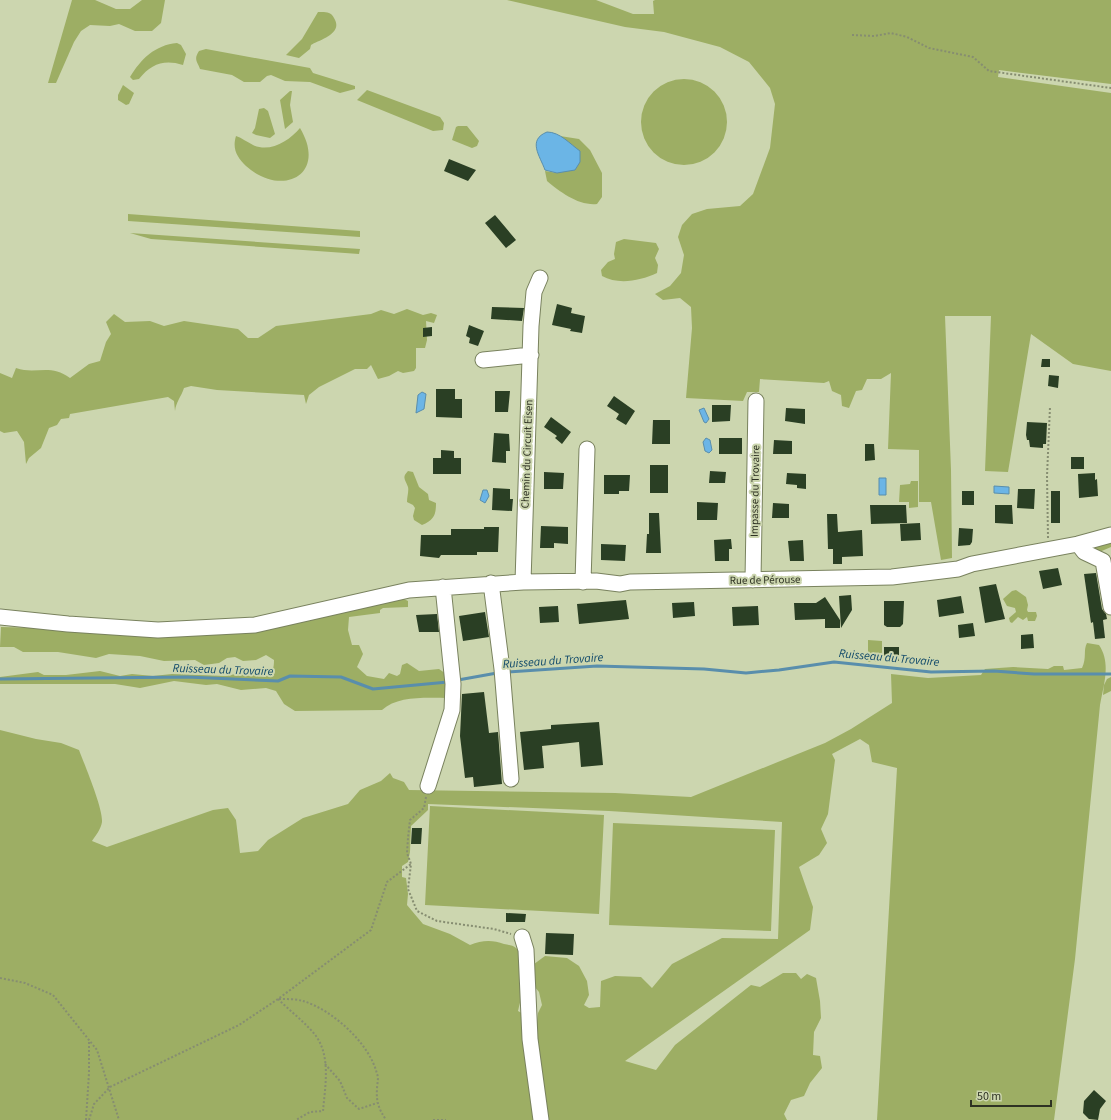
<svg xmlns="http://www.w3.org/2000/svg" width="1111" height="1120" font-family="'Source Sans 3',sans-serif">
	<rect width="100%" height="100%" fill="#ccd6af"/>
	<path fill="#9dae64" d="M72,0h23l21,9h14l12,-9h23l-4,23 -9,8h-17l-16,-7 -9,2 -20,-1 -9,6 -7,11 -18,41h-8z
		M507,0h89l37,14h21l-1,-13 2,-1h456v84l-112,-14 -1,7 113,16v278l-38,-7 -42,-30 -23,138 -23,-1 6,-155h-46l6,154 1,88 -11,2 -10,-58h-12v-52l-31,-1 3,-76 -10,6h-14l-5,11 -6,1 -7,17 -7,-2 -1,-11 -9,-4 -3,-10 -5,2 -64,-4 -1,13h-12l-4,9 -57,-3 6,-70 -1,-21 -11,-9 -17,2 -8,-6 15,-8 11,-13 3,-18 -6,-18 4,-12 10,-11 15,-5 33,-3 13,-12 17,-46 5,-44 -5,-16 -21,-26 -29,-15 -56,-15 -39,-5z
		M318,12c6,0 13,-1 16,6 10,16 -15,22 -23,27l-1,4 -11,9 -13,-3 16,-16z
		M177,43l4,2 5,9 -3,11c-19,-6 -32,-1 -44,14l-6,1 -3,-3c11,-18 25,-32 47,-34z
		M206,49l104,19 3,5 42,13v3l-15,4 -30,-11 -25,-1 -14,-6 -4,1 -7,6h-16l-12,-7 -32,-6c-2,-7 -7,-9 -1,-18z
		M641 122a43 43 0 1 1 86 0a43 43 0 1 1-86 0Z
		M123,85l11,8 -5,11 -3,1 -8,-5v-5z
		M367,90l73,27 4,6 -1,7 -10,1 -76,-31z
		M290,91h2l-2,14 3,17 -8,7 -5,-29z
		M264,108l4,3 7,23 -5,4 -14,-3 -4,-2 3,-5 4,-19z
		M458,126h9l12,15 -2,5 -5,2 -20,-8 4,-13z
		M300,128c28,47 -18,70 -54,38 -9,-9 -14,-17 -10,-30 6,2 11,6 17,9 17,8 36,-4 47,-17z
		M560,136l19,3 11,11 12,23v24l-5,7c-18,2 -37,-12 -50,-23l-2,-10 12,2 23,-21z
		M128,214l232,17v6l-232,-16z
		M130,233l230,16 -1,5 -208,-15z
		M624,239l32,4 3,6 -4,9 3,7 -1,8c-17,8 -39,12 -55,3l-1,-6 7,-8 7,-3 -1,-5 2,-12z
		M407,309l16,6 8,-2 6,2 -3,8 -8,-2 1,19 -2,8h-9v20l-2,3 -11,2 -5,-2 -9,5 -11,3 -7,-14 -4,4h-12l-36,18 -10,8 -3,9 -2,-9 -87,-5 -26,-4 -7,2c-3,9 -8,14 -9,23l-1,-10 -6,-4 -98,17 -1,4 -8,1 -4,6 -8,3 -8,20 -12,10 -3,6 -2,-22 -7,-11 -13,2 -4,-2v-58l12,5 4,-10c20,7 34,-5 54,10l19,-14 11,-3 6,-19 5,-8 -5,-12 8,-8 11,8 25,-1 14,5 20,-5 54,8 10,9h10l18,-12 95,-12 10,-4 13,4z
		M408,471l5,1 6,15 9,7 1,6 7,3c0,12 -2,17 -14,22l-8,-5 -1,-4 2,-8 -2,-3 -6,-3c0,-5 2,-11 1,-15 -2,-7 -7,-9 0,-16z
		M911,481h7v26l-9,1v-6h-10l1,-17 10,-1z
		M1111,541v6l-14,6 -7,-7z
		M1016,590l10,7 2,8 -1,5 1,2h8l1,4 -2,5h-7l-1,-4 -4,3 -5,-3 -6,6 -2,-1 -1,-4 7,-6 -1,-4 -8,-2 -4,-7 9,-8z
		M402,598l6,3v6l-25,1 -3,2v3l-31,4 -1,13 4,15h7l4,9 -6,13 10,9 17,3 5,-6 8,3 3,-2 2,-9 5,-2 12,8 20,-2 10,7 1,22c-21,0 -52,-3 -68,12l-87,1 -11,-7 -8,-13 -10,-3 -25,2 -24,-6 -11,1 -32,-4 -34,7 -25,-4h-115v-7l38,-5 6,3h22l34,-4 20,5 12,-2 21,2 19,-2 54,2 14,-3 10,3 7,-2 10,2c6,-4 7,-8 7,-16l-8,-5 -10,5 -13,1 -8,-4 -8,1 -8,5 -15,2 -9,-5 -31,1 -24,-5 -31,-2 -13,4 -38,-6h-35l-9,-5h-14l1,-20 80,2 258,-17z
		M868,640l14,1v21h-14z
		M1087,643l12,2c12,18 5,38 1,60l-25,254 -21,161h-177l20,-352 -25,-6 -3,-17 -9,-6 -28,15 3,6 -7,54 -7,15 6,14 -8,12 -20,12 14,40 -3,23 -185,131 31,9 19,-25 76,-60 9,2 23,-14h13l5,6 6,-5 9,4 4,23 1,17 -7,14 -1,23 7,1 2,12 -12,15 -6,13 -13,4 -7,14 3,6h-239l-12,-88 2,-19 4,-8 -3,-13 -5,-6 -4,-19 15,-11 22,2 12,8 8,15 2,14 -5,10 5,3 11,-1 1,-26 14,-5 26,1 11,11 20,-24 50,-26 56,1 4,-117 -173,-11 -181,-7v6l-17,16 -1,26 -2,10 -6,4v11l4,1 2,16 -1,11 16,19 27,10 20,11c12,-5 23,-5 34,-1 4,1 9,1 12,4 14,12 6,48 2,63l7,4 11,105h-536v-390l36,9 25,4 18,7c6,16 24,58 23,72 -1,7 -6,13 -10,19l15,6 106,-37 15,-2 8,12 4,33 18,-2 10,-11 35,-22 45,-14 12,-14 21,-9 9,-8 3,5 11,4 5,8 206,3 76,4 134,-54 26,-14 41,-26 -1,-29 37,4 53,-3 4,-6 28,-2 35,2 6,-3h9l1,4 18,-2c5,-10 1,-18 5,-25z
		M1111,677v14l-8,4 1,-10 3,-6z
		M430,806l174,9 -5,99 -174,-9z
		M613,823l162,7 -4,101 -162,-6z"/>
	<path fill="#6bb5e6" stroke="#598eac" d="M547,132c13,0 23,12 33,19v11l-5,8 -18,3 -12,-3c-5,-14 -18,-30 2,-38z
		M422,392l4,2 -2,15 -8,4 2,-18z
		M704,408l5,11 -3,4 -2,-1 -5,-12z
		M706,438l4,2 2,10 -3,3 -4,-2 -2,-9z
		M879,478h7v17h-7z
		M994,486l15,1v7l-15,-1z
		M483,490h4l2,6 -4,7 -5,-3z"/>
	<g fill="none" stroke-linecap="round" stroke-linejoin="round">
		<path stroke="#598eac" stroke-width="3" d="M507,672l90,-6 107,3 42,4 33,-3 55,-8 97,10 63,-1 40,3h77
			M0,679l187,-2 91,4 12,-5 51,1 32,12 75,-7
			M458,680l39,-7"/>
	</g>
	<path fill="#2a3f24" d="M449,159l27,11 -8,11 -24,-10z
		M495,215l21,25 -10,8 -21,-25z
		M557,304l15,4 -1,5 14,3 -3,17 -12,-2 1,-2 -19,-4z
		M492,307l32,1 -2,13 -31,-2z
		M469,325l15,6 -6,15 -9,-3 1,-5 -4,-2z
		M432,327v9l-9,1v-9z
		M1042,359h8v8h-9z
		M1049,375l10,1 -1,12 -10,-2z
		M436,389h19v10h7v19l-26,-1z
		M495,391h15l-2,21h-13z
		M614,396l21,15 -9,14 -10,-6 3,-5 -12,-8z
		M712,405h19l-1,16 -18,1z
		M786,408l19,1v15l-20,-3z
		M551,417l20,15 -9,12 -7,-6 2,-2 -13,-9z
		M653,420h17v24h-18z
		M1027,422l20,1 -1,21h-3v4l-13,-1 -1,-7h-2l-1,-5z
		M494,433l15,1 1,17h-4v12l-14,-1z
		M719,438h23v16h-23z
		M774,440l18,1v13h-19z
		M865,444h9l1,16 -10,1z
		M441,450l13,1v7h7v16h-28v-16h8z
		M1071,457h13v12h-13z
		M650,465h18v28h-18z
		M710,471l16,1 -1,11h-16z
		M544,472l20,1 -1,16h-19z
		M787,473l19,1v15l-9,-1v-3l-11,-1z
		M1095,473v7l2,-1 1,17 -19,2 -1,-24z
		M604,475h26l-1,16h-10v3h-15z
		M493,488l17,1v10h3l-1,12 -20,-1z
		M1018,489h17l-1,20 -17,-1z
		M962,491h12v14h-12z
		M1051,491h9v32h-9z
		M697,502l21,1 -1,17h-20z
		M773,503l16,1v14h-17z
		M870,505h36l1,18 -36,1z
		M995,505h17l1,19 -18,-1z
		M649,513h10l2,40h-15l1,-19h2z
		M827,514h10l1,18 24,-2 1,26 -21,1v7h-9v-15h-5z
		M920,523l1,17 -20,1 -1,-17z
		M541,526l27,1v17l-14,-1v5h-14z
		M484,527h15l-1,25h-21v3h-36l-2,3 -19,-2 1,-21h30v-6h33z
		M959,528l14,1 -1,13 -2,3 -12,1z
		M731,539l1,10h-3v12h-14l-1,-21z
		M803,540l1,21h-14l-2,-20z
		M601,544l25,1 -1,16 -24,-1z
		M1058,568l4,17 -19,4 -4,-18z
		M1096,573l6,36 4,5 1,5 -4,1 2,18 -10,1 -2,-17 -2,1 -7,-49z
		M996,584l9,35 -20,4 -6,-36z
		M851,595l1,15 -11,18 -2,-32z
		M961,596l3,17 -25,4 -2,-17z
		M825,597l15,23v8h-15v-9l-30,1 -1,-17h22z
		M626,600l3,19 -50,5 -2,-20z
		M884,601h20l-1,23 -3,3h-13l-3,-2z
		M694,602l1,14 -22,2 -1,-15z
		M558,606l1,16 -19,1 -1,-16z
		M758,606l1,19 -26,1 -1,-19z
		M485,612l4,25 -26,4 -4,-25z
		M437,614l2,18h-20l-3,-17z
		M973,623l2,13 -16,2 -1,-13z
		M1033,634l1,14 -13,1v-14z
		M884,647h15v14l-15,-1z
		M484,692l5,41 9,-1 4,52 -28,3 -1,-10 -8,1 -5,-42 2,-42z
		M599,722l4,43 -22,2 -2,-25 -37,4 2,22 -20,2 -4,-38 31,-3v-4z
		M412,828h10l-1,16h-10z
		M506,913l20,1 -1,8h-19z
		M546,933l28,1 -1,21 -28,-1z
		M1094,1090l12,11 -6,8 -2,11 -9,-1 -6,-6 1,-12z"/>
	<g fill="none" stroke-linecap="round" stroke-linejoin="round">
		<g stroke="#79825e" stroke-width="17">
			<path id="minor" d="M483,360l48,-5
				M1078,544l6,8 19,9 8,46
				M753,580l3,-179
				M523,582l8,-256 3,-34 6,-14
				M583,582l4,-133
				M491,583l11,86 9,110
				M0,617l68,7 90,6 97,-5 154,-35 114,-8 73,-1 24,3 10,-2 262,-5 66,-8 14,-5 106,-20 33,-9
				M428,786l24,-76 1,-26 -10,-97
				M522,937l4,13 4,89 11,81"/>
		</g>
		<path stroke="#868d71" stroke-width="2" stroke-dasharray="2 2" stroke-linecap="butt" d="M852,35l22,1 17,-3 16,4 22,11 44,9 16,14 122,17
			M1048,538l-1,-62 3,-69
			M426,797l-2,11 -14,12 -2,18 -1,15 4,11 -3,25 9,22 20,10 57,8 17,5
			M0,978l25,5 28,12 44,55 22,70
			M278,999c12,12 28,24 38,37 15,21 9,51 7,75l-13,1 -14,8
			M279,999c8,0 17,0 24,2 30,9 67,43 74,73 2,4 0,10 0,15 -1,13 2,20 9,31
			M325,1064l15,17 7,17 12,11 18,-6
			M86,1120l3,-47v-31
			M89,1120l5,-16 16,-17 129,-62 39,-26 93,-69 16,-48 24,-18
			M433,1120h13"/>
		<use href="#minor" stroke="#fff" stroke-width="15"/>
	</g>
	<g text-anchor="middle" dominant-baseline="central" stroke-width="4" stroke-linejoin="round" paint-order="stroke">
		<g font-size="11" fill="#2e3223" stroke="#ccd6af">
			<text transform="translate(527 454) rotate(-88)">Chemin du Circuit Eisen</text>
			<text transform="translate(755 491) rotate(-89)">Impasse du Trovaire</text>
			<text transform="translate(765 580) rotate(-1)">Rue de Pérouse</text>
		</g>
		<g font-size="12" font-style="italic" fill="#10496a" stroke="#ccd6af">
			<text transform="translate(889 658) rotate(5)">Ruisseau du Trovaire</text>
			<text transform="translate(553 661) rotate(-4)">Ruisseau du Trovaire</text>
			<text transform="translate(223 670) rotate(2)">Ruisseau du Trovaire</text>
		</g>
	</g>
	<path d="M971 1100v6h80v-6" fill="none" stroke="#2e3223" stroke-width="2"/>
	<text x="977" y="1100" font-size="12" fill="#2e3223" stroke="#ccd6af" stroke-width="3" paint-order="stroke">50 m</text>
</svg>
